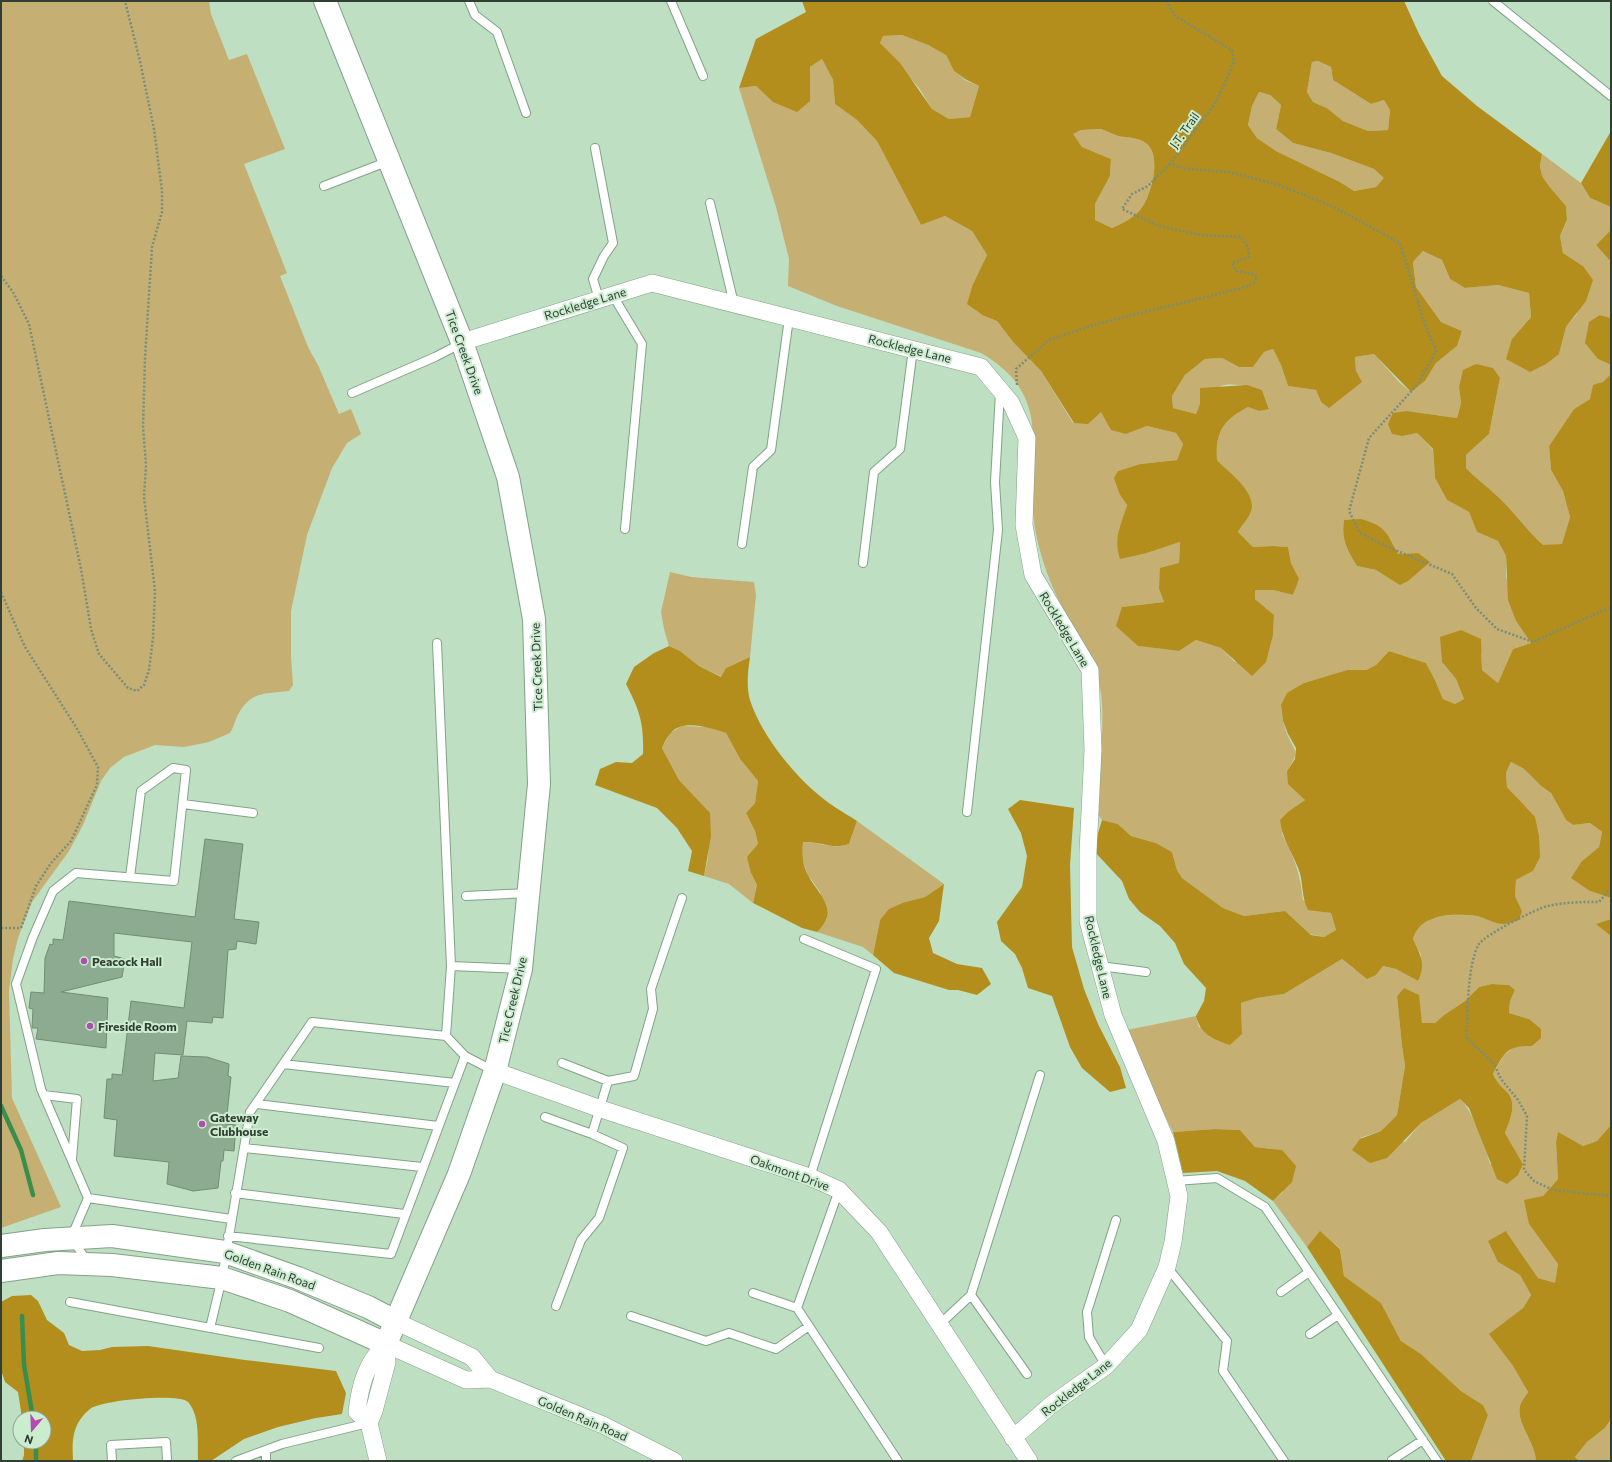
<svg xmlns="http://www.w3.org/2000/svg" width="1612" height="1462" font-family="Commissioner,sans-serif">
	<rect width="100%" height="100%" fill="#bedfc2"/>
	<path fill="#c6af73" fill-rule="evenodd" d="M1,1h208l2,13 18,46 18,-6 38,95 -41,15 43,109 -7,3 28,71 10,18 21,49 12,-5 10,25 -14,9 -15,25 -25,67 -16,76v45l2,29 -4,6c-23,3 -38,0 -50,22 -4,6 -5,14 -9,20l-21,9 -25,5 -29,-2 -31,12 -14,11 -9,13 -18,44 -14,26 -37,51 -14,36 -5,21 -4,32 3,107 49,109 -60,21z
		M902,35l26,10 18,10 8,16 11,9 14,6 -9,31 -21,2 -17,-10 -13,-21 -39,-45 2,-7z
		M822,59l11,21 2,24 22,16 20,21 44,84 24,-9 27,15 15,24 -14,29 11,32 13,5 16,21 28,29 32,52 28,-11 25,22 21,-8 29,7 7,11 -6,16 -37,4 -22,7 2,24 7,10 -8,25 28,23 33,-11 -1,21 -20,26 5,13 -42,5 16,39 41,5 17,-11 25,8 14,14 38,-27 1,-20 -19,-16v-9h18l20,5 5,-16 -7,-16 -3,-16 -15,-1 -20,1 -15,-15c28,-36 3,-46 -21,-72 -2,-29 7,-40 31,-53l11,4 10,-3 -7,-18c-11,-3 -30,-8 -41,-4 -9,4 -21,19 -25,28l-23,-6 -1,-12 13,-21 20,-16 17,-1 17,9h14l11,-15 9,-3 8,16 7,21 28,4 5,12 35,-31 -1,-14 19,-3 26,29 11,9 14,-11 11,-18 21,-17 5,-15 -21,-9 -25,-35 -3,-25 10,-11 19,9 8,19 15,9 33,-3 31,8 2,24 -19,22 47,15 7,-27 11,-13 6,-48 -20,-13 -3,-17 7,-15 -1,-15 -17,-20 -7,-10 -2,-10 2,-12 39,29 9,15 21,9v24l-15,14 15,17v56l-11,-3 -2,44 13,6v9l-21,25 -16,10 -25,37 2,24 12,21 7,26 -8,27 -19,2c-17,-16 -30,-36 -47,-51 -10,-10 -21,-17 -30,-27v-13l23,-21 11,-56 -41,9 2,16 -4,15 -50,-7 -4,25 14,-3 16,17 2,28 12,22 22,12 8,20 21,9 8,15v20l10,45 15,22 -18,6 -15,34 -16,-13v-17l-40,9 14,17 8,20 -9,5 -12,-5 -8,-19 -9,-17 -37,-12 -13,14 -10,5h-19l-43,13 -23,22c1,10 2,19 6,29 9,20 13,16 0,37l18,29 -16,11 -7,23c13,25 18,39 21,66l21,12 7,1 5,17 -12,7 -14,-3 -25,-23 -41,5 -21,-8 -41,-30 -5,-8 -5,-18 -16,-9 -25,-7 -13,-12 -16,-4 -6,-8c2,-36 12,-100 2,-133 -2,-8 -8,-17 -12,-25 -13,-28 -30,-55 -40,-84 -7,-21 -13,-43 -13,-65 -3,-66 16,-112 -52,-152l-144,-47 -49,-20 1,-27 -13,-52 -37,-119 17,-2 17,16 37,-2v-33zM1344,520l46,18 8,16 20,-1 -26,26 -16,-9 -19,-4c-10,-16 -16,-27 -13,-46z
		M1318,61l13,6 2,13 38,24 13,-4 6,10 -2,20 -20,1 -25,-10 -16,-13 -14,-6 -6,-10 5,-30z
		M1259,92l11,3 11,10 -5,24 17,14 38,10 43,16 11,9 -9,9 -22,4 -14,-9 -64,-31 -19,-13 -9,-13 4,-19z
		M1101,129c6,2 11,5 17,7 10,2 21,1 29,8 15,13 4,53 -7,66 -8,9 -17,13 -28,18l-17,-8v-16l15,-28 1,-17 -29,-12 -10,-13 9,-4z
		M670,572l21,5 63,5 2,13 -6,62 -24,11 -4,9 -23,-11 -19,-15 -11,-5 -5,-17 -3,-17z
		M682,726l26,1 18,6 14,26 18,22 -3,22 -9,10 9,18 3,13 -7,29 6,12 -4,18 -24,-19 -25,-8 4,-18 2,-44 -31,-34 -17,-32 8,-15z
		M1511,762l13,7 17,17 10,7 15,27 7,5 17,-2 12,9 -3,15 -17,14 8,30 21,7v21l-14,5 14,12v189l-14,16 -14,5 -25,-13 -2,9 2,37 -15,17 -14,28 29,40 -3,20 -17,-6 -31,-46 -9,30 22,13 11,20 -8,13 -33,26 23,32 15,26c-2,4 -7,9 -8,14 -4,17 15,36 16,55h-65l17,-46 -5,-10 -22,-14 -40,-37 -20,-13 -20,-38 -37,-27 -4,-28 -20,-16 -13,15 -34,-46 10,-9 -2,-42 -26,-3 -15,-17 -25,-1 -42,3 -21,-42 -25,-60 69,-14 3,11 43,7 -1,-31 16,-5 27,-4 58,-35 12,10 22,6 7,-9 13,3 22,12 3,-26 -8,-16c7,-27 41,-25 63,-23 9,1 19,6 27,8l19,-13 -7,-15 1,-16 17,-9 -15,-72 -11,-12 -1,-14zM1492,984l17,1 6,5 -5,11 -1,12 20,6 -12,26 -13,10 -11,19c5,12 13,15 17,22 6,12 -1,26 -5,37l18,31h-33c-6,-20 -16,-51 -30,-65l-39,24 -16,19 -45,-4 21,-7 16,-16 8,-49 -3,-20 -5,-50 7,-8 15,18 3,17h13l9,-8 21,-14 14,-14z
		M857,821l87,63 -19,13 -20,5 -25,18 -7,35 -10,-8 -46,-15 10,-13 -7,-27 -12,-17 -6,-16 1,-17c18,0 29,8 46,2z
		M1611,1419v42h-32l-4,-4 12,-15 18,-14z"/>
	<path fill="#b38e1d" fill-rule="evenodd" d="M802,1h602l15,33 23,42 35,30 65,48 -2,12 2,10 7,10 17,20 1,14 -7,16 3,17 20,13 10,14 -7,21 -20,26 -7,27 -13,10 -16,8 -24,-13 6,-20 19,-22 -2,-24 -31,-8 -33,3 -15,-9 -8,-19 -19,-9 -10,11 3,25 25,35 21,9 -5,15 -21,17 -11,18 -14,11 -37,-38 -19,3 1,14 6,11 -33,26 -8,-6 -5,-12 -28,-4 -7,-21 -8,-16 -9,3 -11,15h-14l-17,-9 -17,1 -20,16 -13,21 1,12 23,6 4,-10v-16l47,-3 15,5 7,19 -10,2 -11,-4c-24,13 -33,24 -31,53 12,13 35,28 35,47 -1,9 -10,18 -14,25l15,15 20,-1 15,1 3,16 8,16 -6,16 -20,-5h-18v9l19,16 -1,20 -7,27 -14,14 -31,-28 -25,-8 -17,11 -41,-5 -22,-20 6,-19 42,-5 -5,-13 1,-21 19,-5 1,-21 -33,11 -27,6c-7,-21 1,-34 7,-54l-7,-10 -6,-17 4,-7 22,-7 37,-4 6,-16 -7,-11 -29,-7 -21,8 -15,-4 -10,-18 -13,12 -14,-1 -33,-52 -28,-29 -16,-21 -13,-5 -17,-12 6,-20 14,-29 -15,-24 -27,-15 -24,9 -44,-84 -20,-21 -22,-16 -2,-24 -11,-21 -12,8v34l-13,11 -24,-10 -17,-16 -17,2 17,-49 50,-27zM902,35l26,10 18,10 8,16 11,8 14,7 -9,31 -21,2 -17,-10 -32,-46 -20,-20 3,-7zM1318,61l13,6 2,13 38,24 13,-4 6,10 -2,20 -20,1 -25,-10 -16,-13 -14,-6 -6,-10 5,-30zM1259,92l11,3 11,10 -5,24 17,14 38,10 43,16 10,9 -8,9 -22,4 -14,-9 -64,-31 -19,-13 -9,-13 4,-19zM1101,129c6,2 11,5 17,7 10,2 21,1 29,8 15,13 4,53 -7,66 -8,9 -17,13 -28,18l-17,-8v-16l15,-28 1,-17 -29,-12 -9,-13 8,-4z
		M1611,131v76l-21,-9 -9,-15z
		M1610,231h1v31l-15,-17z
		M1600,315l11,3v47l-13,-6 -13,-16 4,-21z
		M1476,364l17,4 7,10 -11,56 -23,21v13c9,10 20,17 30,27 17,15 30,35 47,50l19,-1 8,-27 -7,-26 -12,-21 -2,-24 25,-37 16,-10 3,-14 10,-3 8,-8v524l-21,-7 -19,-13 11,-17 17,-14 3,-15 -12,-9 -17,2 -7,-5 -15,-27 -10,-7 -17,-17 -13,-7 -5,11 1,14 28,30 4,19 1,21 -7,14 -17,9 -1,16 7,15 -3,9c-5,1 -10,4 -15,4 -10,0 -18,-6 -27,-8 -23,-3 -57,-3 -64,23 8,17 13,25 5,42l-22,-12 -13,-3 -7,9 -9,4 -25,-20 -58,35 -27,4 -16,5 1,31 -12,11c-17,-6 -29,-10 -34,-29l8,-15 2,-13 -22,-24 -9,-21 -15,-17 -20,-14 -11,-13 -7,-18 -29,-31 9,-30 16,4 13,12 25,7 16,9 5,18 5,8 41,30 21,8 41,-5 26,24 13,2 12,-7 -5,-17 -23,-3c-6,-12 -5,-24 -8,-37 -6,-18 -18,-33 -20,-53l9,-9 16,-11 -17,-16 -1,-13 8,-12 1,-11 -8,-14 -5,-13 -2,-16 6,-12 17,-10 43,-13h19l10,-5 13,-14 37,12 9,17 8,19 12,5 9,-5 -8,-20 -14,-17 -2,-25 21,-7 20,9 1,31 16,13 15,-34 18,-6 -15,-22 -8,-21 -2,-44 -8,-15 -21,-9 -8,-20 -22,-12 -12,-22 -2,-29 -16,-16 -14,3 -11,-2 -4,-10 5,-11 14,-2 50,7 4,-15 -2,-16 4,-17z
		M1361,519c24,7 26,13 37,35l20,-1 12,9 -22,19 -8,4 -24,-15 -19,-4c-10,-16 -16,-27 -13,-46z
		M669,646l11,5 19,15 22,11 5,-9 24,-11c-2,14 -4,29 0,43 10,32 39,69 64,91 13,12 29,21 43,30l-8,23c-18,6 -27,-3 -46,-2 -1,12 -1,22 5,33 6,13 25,29 18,45 -2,4 -6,9 -9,12l-15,-4 -49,-25 4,-18 -6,-12 -4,-16 11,-13 -3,-13 -9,-18 9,-10 3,-22 -18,-22 -14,-26c-16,-5 -44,-15 -56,1 -4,4 -6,10 -8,14l17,32 31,33 1,23 -7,40 -16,-5 4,-20 -15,-23 -20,-20 -62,-23 5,-16 16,-7 16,1 11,-9c1,-30 -3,-43 -17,-70l8,-17 20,-14z
		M1020,800l54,8 -4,57 2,82 12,42 14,35 22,43 6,21 -16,4 -28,-24 -12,-21 -18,-51 -24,-8 -6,-20 -7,-14 -14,-13 -4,-19 25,-35 5,-31 -6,-23 -13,-24z
		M944,884l-5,37 -10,17 4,15 24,11 25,4 9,16 -14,11 -19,-5h-9l-55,-17 -21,-18 7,-35 9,-11 16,-7 20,-5z
		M1611,919v17l-15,-12z
		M1492,984l17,1 6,5 -5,11 -1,12 20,6 12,10v9l-9,8c-25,-1 -28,7 -39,28 5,12 13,15 17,22 6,12 -1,26 -5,37l18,31 -5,11 -11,9 -10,-5 -28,-71 -9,-9 -39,24 -34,35 -17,5 -18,-13 8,-11 21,-8 16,-16 8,-49 -3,-20 -5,-50 7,-8 15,7 3,28h13l9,-8 21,-14 14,-14z
		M1611,1125v294l-6,9 -18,14 -12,15 4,4h-43c-1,-19 -20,-38 -16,-55 1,-5 6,-10 8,-14l-15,-26 -24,-32 34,-26 8,-13 -11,-20 -22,-13 -10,-21 18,-10 32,47 17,5 3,-19 -29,-40 -5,-24 19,-4 15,-17 -2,-37 2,-10 25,14 14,-5z
		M1215,1129l25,1 15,17 27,3 14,16 -4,16 -19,19 -28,-20 -28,-10 -34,2 -10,-41z
		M1320,1231l20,18 4,27 37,27 20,38 20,13 40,37 22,14 5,10 -17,46h-25l-139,-214z
		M31,1295l7,6 9,19 17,13 5,12 13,6 18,-1 12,-3 36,-1 97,14 91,11 10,22 -4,21 -26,4 -38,9 -34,12 -33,22h-13c-1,-17 3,-45 -10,-59 -9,-9 -87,-2 -98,7 -18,15 -18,31 -17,52h-51l2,-6v-13h20v-24h-22l-4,-26 -13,-10 -4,-12v-68l11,-6z"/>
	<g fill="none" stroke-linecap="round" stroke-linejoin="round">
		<path stroke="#398e4d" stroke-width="4.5" d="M1,1106l20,44 12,45
			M22,1316l2,49 9,53
			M36,1442v19"/>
	</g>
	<path fill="#8cab90" stroke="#708e74" d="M205,839l38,5 -9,75 25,3 -3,22 -19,-3 -1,8 -8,1 -5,68 -10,-1 -1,6 -25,-2 -4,34 -28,-2 -2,28 25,-3 3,-22 26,1 22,7 -1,12 3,1 -5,47 10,1 -2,26 -10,-1 -1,11h-2l-3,27 -25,3 -26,-7 2,-22 -55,-6 3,-36 -13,-2 3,-39h5v-5l10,1 9,-74 53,7 8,-66 -78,-9v23l11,3 -3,18 -61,15 47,6 -2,50 -70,-9 2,-11h-6l1,-19 -4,-1 2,-16 13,1 1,-35 5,-14 3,1v-6l10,1 6,-39 126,16z"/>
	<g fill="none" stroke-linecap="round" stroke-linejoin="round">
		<g stroke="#83a287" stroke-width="10">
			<path id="lane" d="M469,1l6,14 22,17 29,81
				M671,1l32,75
				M1493,1l118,95
				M595,148l18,95 -9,13 -11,23 6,20
				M324,186l65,-25
				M710,203l24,101
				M612,294l30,50 -17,185
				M352,393l83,-36 27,-14
				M742,544l11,-77 18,-17 18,-132
				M863,563l11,-91 26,-23 13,-100
				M437,643l14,323 -5,70
				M183,804l70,9
				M967,812l31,-282 -3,-48 5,-90
				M466,896l62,-3
				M804,939l72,30 -66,208
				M451,966l69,3
				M1100,966l46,6
				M562,1063l46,18
				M283,1064l172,19
				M44,1095l33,4 -5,60
				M257,1104l181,22
				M545,1117l47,17
				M244,1148l178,19
				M1175,1181l42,-3 48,29 172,254
				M839,1190l-42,118 101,153
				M235,1193l169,21
				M88,1198l-47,-109 -25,-105 17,-47 20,-46 23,-18 98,8 12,-111 -13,-2 -32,23 -11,86
				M228,1236l163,18 74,-198 29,15
				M88,1262l-17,-24 17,-40 143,21
				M1167,1267l60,74 -4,30 61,90
				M1281,1292l28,-20
				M753,1293l44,15
				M971,1295l56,79
				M70,1302l249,46
				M556,1306l25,-66 18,-22 24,-70 -31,-14 16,-53 26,-5 19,-67 -2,-20 31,-91
				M631,1316l75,25 23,-8 47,16 33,-23
				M939,1325l32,-30 69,-220
				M210,1328l12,-50 28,-166 62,-90 134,14 19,20
				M1310,1334l28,-19
				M1106,1366l-17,-29 -2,-25 29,-92
				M266,1450v11
				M1392,1460l31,-20
				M112,1461l-1,-16 55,-3 1,19
				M236,1461l46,-17 86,-21"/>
		</g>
		<g stroke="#83a287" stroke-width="18">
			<path id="street" d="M462,342l190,-59 329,84 30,36 16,35 -3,87 9,50 57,95 3,80 -5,102v69l25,94 53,126 13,55 -6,46 -6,25 -28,63 -33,36 -55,39 -38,33
				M495,1071l106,38 209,68 29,13 40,42 150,229
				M395,1321l77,36 18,22
				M386,1344l80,36 24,-1 113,46 71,36
				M369,1423l-12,-11c3,-27 9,-49 29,-68
				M378,1461l-9,-38 5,-12 13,-49 -1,-18"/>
		</g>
		<g stroke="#83a287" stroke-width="24">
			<path id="secondary" d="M1,1246l44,-6 67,-4 113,16 73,26 70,29 27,14
				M1,1271l57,-8 54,2 110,13 68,23 96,43 73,-170 36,-103 26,-102 18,-185 -5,-165 -26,-142 -46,-135 -137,-341"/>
		</g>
		<path stroke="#778e7a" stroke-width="2.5" stroke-dasharray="2 2" stroke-linecap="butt" d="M1166,1l9,15 57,34 2,12 -18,40 -46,62 17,5 42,3 50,13 55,22 66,36 23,76 13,32 -19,34 -48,53 -20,73 11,22 28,14 64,27 24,34 21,21 36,13 78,-35
			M1,276l12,16 16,32 52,245 10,60 8,25 29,34 9,3 7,-6 5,-15 4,-32 2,-47 -11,-94 2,-32 -3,-39 2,-68 7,-111 10,-35v-21l-8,-62 -14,-68 -15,-60
			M1017,385l-1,-16 33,-29 48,-16 145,-36 12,-5 3,-6 -4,-3 -17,-3 -4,-8 17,-6 -1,-10 -7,-10 -40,-2 -42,-9 -37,-17 10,-15 16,-8 22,-22
			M1,592l24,55 51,80 22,40 -1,18 -26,56 -20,22 -15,23 -15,42h-20
			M1611,888l-12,14c-17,0 -34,0 -51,4 -11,2 -63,29 -69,38 -12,20 -11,70 -13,93l28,27 7,15 17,21 9,16 -3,54 10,11 19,9 58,6"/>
		<use href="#lane" stroke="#fff" stroke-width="8"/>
		<use href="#street" stroke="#fff" stroke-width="17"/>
		<use href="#secondary" stroke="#fff" stroke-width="22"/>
	</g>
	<g fill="#b34cb0" stroke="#cbeccf" stroke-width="1.5">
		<circle cx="84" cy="961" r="4"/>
		<circle cx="90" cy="1026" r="4"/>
		<circle cx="202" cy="1124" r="4"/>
	</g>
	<g text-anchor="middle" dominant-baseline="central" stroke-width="4" stroke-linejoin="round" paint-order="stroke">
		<g font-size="12" fill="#313e33" stroke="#cbeccf">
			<text transform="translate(1184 130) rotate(-54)">J.T. Trail</text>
			<text transform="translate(585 303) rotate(-17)">Rockledge Lane</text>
			<text transform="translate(910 348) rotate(14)">Rockledge Lane</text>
			<text transform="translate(465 352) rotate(70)">Tice Creek Drive</text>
			<text transform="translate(1065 629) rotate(59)">Rockledge Lane</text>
			<text transform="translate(536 667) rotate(-92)">Tice Creek Drive</text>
			<text transform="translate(1099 957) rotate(77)">Rockledge Lane</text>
			<text transform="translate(512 1000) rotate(-77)">Tice Creek Drive</text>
			<text transform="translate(790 1172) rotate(20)">Oakmont Drive</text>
			<text transform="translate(270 1269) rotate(20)">Golden Rain Road</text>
			<text transform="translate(1076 1387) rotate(-38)">Rockledge Lane</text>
			<text transform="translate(583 1418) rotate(23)">Golden Rain Road</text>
		</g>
		<g font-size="12" font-weight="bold" fill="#313e33" stroke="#cbeccf" text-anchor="start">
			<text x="92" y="961">Peacock Hall</text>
			<text x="98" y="1026">Fireside Room</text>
			<text x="210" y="1117">Gateway<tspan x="210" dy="14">Clubhouse</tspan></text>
		</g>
	</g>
	<rect width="1612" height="1462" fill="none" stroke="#313e33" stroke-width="4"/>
	<g transform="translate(32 1430) rotate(199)"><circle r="19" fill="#cbeccf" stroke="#8da691"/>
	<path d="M0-3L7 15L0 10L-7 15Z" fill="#b34cb0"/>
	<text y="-6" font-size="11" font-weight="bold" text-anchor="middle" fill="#313e33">N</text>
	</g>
</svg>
